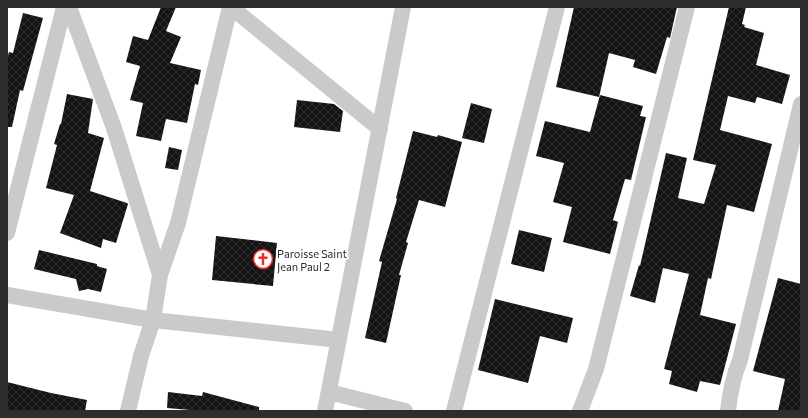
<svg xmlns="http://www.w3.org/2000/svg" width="808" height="418" font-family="Commissioner,sans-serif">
	<defs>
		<pattern id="building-cross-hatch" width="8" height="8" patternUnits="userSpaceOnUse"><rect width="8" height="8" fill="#141414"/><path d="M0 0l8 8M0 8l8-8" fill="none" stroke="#2e2e2e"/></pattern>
	</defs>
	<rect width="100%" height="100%" fill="#fff"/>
	<path fill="url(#building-cross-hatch)" d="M161,7h15l-10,24 15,6 -11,26 31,7 -3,15 -3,-1 -8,39 -21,-4 -5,22 -25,-5 7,-33 -13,-3 10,-34 -14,-4 7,-26 15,4z
		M574,7h103l-7,31 -3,-1 -11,37 -23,-7 2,-7 -26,-7 -10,44 -43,-10z
		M729,7h17l-4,17 3,1 -1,2 20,6 -8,32 34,10 -8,29 -25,-7 -2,6 -27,-7 -8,34 52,14 -18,68 -27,-7 -16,74 -3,-1 -8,37 36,9 -16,61 -20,-4 -3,11 -28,-8 3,-13 -8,-2 25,-95 -26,-6 -8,35 -25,-7 9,-31 1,1 26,-113 21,5 -9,40 26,6 12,-39 -23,-5z
		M23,13l20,5 -20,73 -3,-1 -8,37h-5v-68l2,-7 4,1z
		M67,94l26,5 -5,34 16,5 -14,53 37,12 1,1 -12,39 -13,-4 -2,9 -41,-15 14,-38 -28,-7 11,-43 -3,-1 6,-20h1z
		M600,95l43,11 -3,10 6,1 -15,63 -6,-1 -12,41 5,2 -8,32 -47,-12 9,-35 -19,-5 11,-39 -28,-7 9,-35 45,11z
		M297,100l37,4 9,7 -3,21 -46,-5z
		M471,103l21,6 -8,34 -22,-5z
		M413,131l24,6 1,-2 24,7 -17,65 -26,-7 -13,42 2,1 -9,32h2l-15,68 -21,-5 17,-76 -3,-1 18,-62 -1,-1z
		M169,147l13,3 -4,20 -13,-2z
		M519,230l33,8 -8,34 -33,-8z
		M216,236l61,7 -4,43 -61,-6z
		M39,250l58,14v2l10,3 -6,23 -13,-3 -9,2 -3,-12 -42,-10z
		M778,278l23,6v127h-23l7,-32 -32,-8z
		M495,299l78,19 -6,25 -27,-7 -12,47 -50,-13z
		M7,382l44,11 36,7 -2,11h-78z
		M168,392l34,4 1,-4 56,15v4h-57l-35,-3z"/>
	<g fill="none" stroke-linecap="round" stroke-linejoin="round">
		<path stroke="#cacaca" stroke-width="16" d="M69,7l45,121 46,147 -7,45 -12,36 -13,55
			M231,7l149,122
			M7,233l57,-226
			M160,275l18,-52 52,-216
			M7,295l146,25 186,20
			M329,392l76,19
			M325,411l78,-404
			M454,411l103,-404
			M580,411l16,-42 91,-362
			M728,411c2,-19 5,-34 12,-51l61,-256"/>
	</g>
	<defs>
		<g id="church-ring" transform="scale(1)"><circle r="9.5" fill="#fff" stroke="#f32821" stroke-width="1.5"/><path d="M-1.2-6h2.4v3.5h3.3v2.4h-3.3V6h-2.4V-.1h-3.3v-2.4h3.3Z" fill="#f32821"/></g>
	</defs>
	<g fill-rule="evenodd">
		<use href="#church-ring" x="263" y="259"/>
	</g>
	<g text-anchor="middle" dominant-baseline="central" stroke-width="4" stroke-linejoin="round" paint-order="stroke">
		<g font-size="11" fill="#2d2d2d" stroke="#fff" text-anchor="start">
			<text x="277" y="253">Paroisse Saint<tspan x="277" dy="13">Jean Paul 2</tspan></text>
		</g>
	</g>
	<rect width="808" height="418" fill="none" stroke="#2d2d2d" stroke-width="16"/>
</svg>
